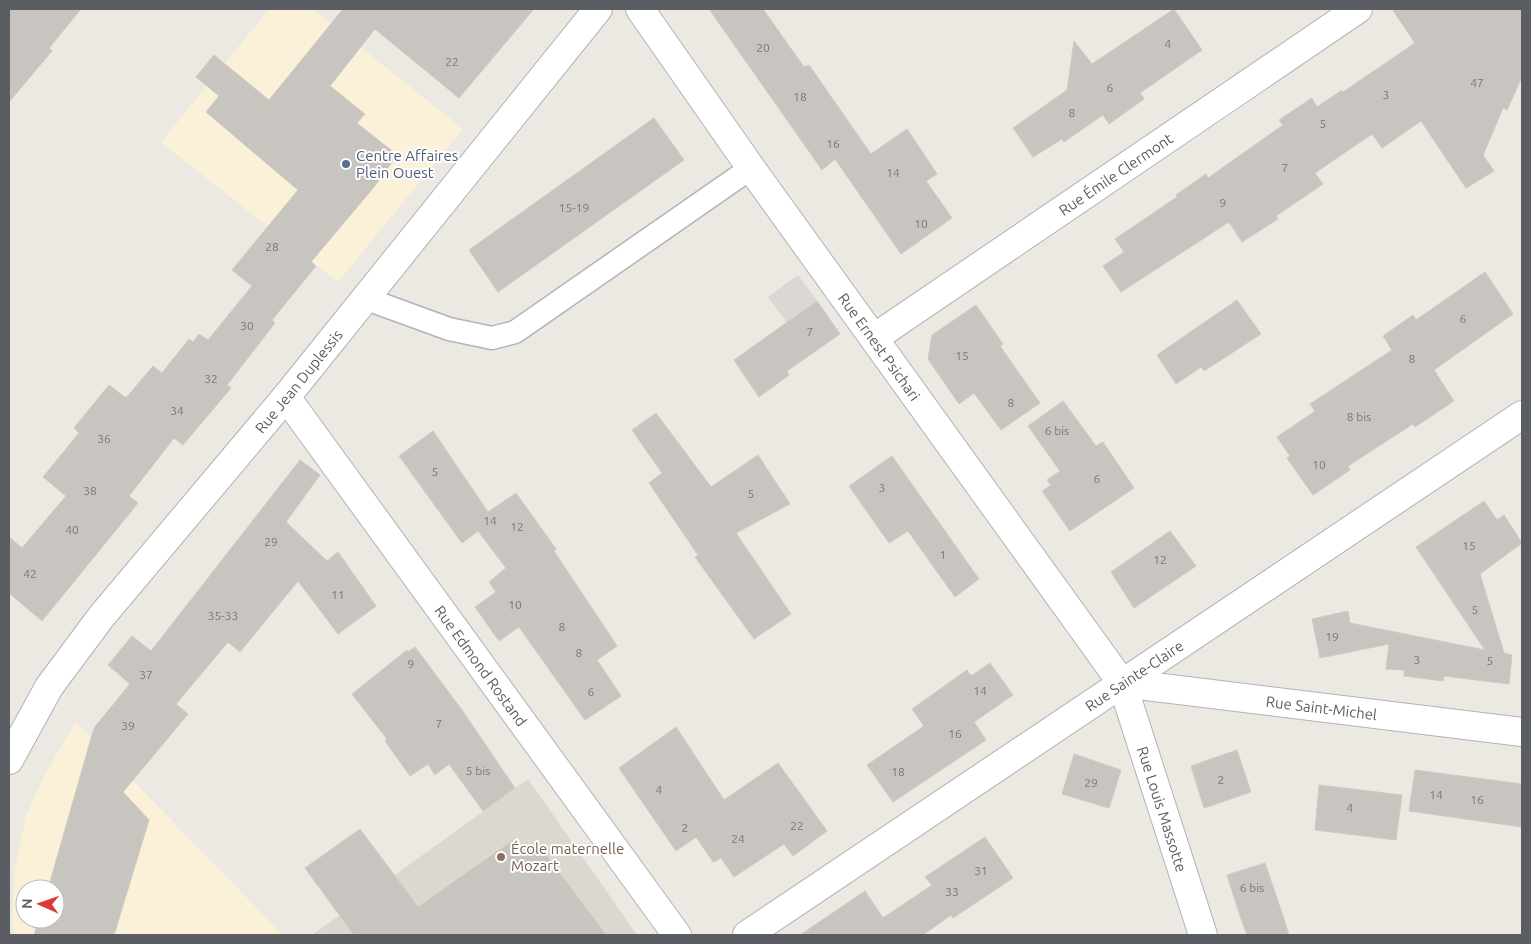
<svg xmlns="http://www.w3.org/2000/svg" width="1531" height="944" font-family="Ubuntu,sans-serif">
	<rect width="100%" height="100%" fill="#ece9e2"/>
	<path fill="#fbf0d8" fill-rule="evenodd" d="M269,9h44l150,120 -125,153 -177,-140z
		M76,722l207,213h-269l-2,-15 3,-52 11,-52 19,-42zM25,889h30v30h-30z"/>
	<path fill="#dbd8d4" d="M798,275l19,26 -30,22 -19,-26z"/>
	<path fill="#dcd8d0" d="M528,779l109,156h-325z"/>
	<path fill="#c8c4c0" stroke="#d0cac1" d="M9,9h72l-32,39 3,3 -43,51z
		M343,9h191l-75,89 -84,-69 -45,57 35,28 -8,9 40,32 -23,32 -63,75 5,4 -44,54 3,3 -48,62 4,3 -48,57 -9,-7 -45,58 9,7 -96,118 -33,-28v-56l13,11 44,-52 -23,-19 36,-44 -5,-5 35,-43 17,13 27,-32 9,7 27,-34 4,3 6,-8 9,6 44,-54 -20,-16 66,-80 -92,-78 13,-16 -23,-19 18,-22 55,45z
		M709,9h54l41,58 5,-2 62,89 36,-25 30,45 -11,7 26,37 -51,36 -66,-95 -13,11z
		M1174,9l28,41 -62,43 4,6 -35,25 -6,-9 -39,27 -2,-3 -29,18 -20,-29 54,-38 7,-49 18,23z
		M1392,9h130v68l-15,33 -4,-2 -20,47 11,16 -28,17 -45,-67 -39,27 -10,-14 -57,39 8,11 -47,32 2,3 -36,23 -13,-20 -108,70 -18,-26 21,-14 -9,-13 62,-42 -1,-2 30,-21 2,4 75,-53 -4,-5 33,-22 5,9 25,-17 1,2 72,-49z
		M654,118l30,42 -186,132 -29,-42z
		M1485,272l28,42 -79,56 20,31 -39,26 -2,-3 -65,42 2,4 -37,25 -26,-37 3,-2 -13,-19 38,-26 -5,-7 82,-54 -9,-14 30,-21 3,5z
		M1237,300l24,34 -57,37 -3,-4 -25,17 -19,-29z
		M817,301l23,33 -53,37 2,4 -30,22 -25,-37z
		M976,305l27,39 -3,2 40,57 -39,27 -27,-37 -15,11 -31,-45 4,-24z
		M1063,401l33,45 7,-4 31,46 -64,43 -28,-40 9,-6 -4,-5 13,-9 -32,-45z
		M656,413l55,74 47,-32 32,49 -54,29 55,81 -37,25 -59,-82 3,-2 -49,-72 13,-10 -30,-43z
		M433,431l55,81 28,-19 40,56 -2,2 63,95 -20,14 24,36 -36,24 -66,-93 -20,14 -24,-34 21,-15 -7,-10 17,-14 -28,-37 -16,12 -63,-87z
		M892,456l87,123 -24,18 -47,-66 -19,12 -40,-57z
		M300,460l20,15 -34,47 41,39 11,-9 38,54 -38,28 -40,-53 -58,71 -12,-10 -52,62 12,10 -65,78 26,28 -35,115h-80l5,-16h16v-30h-7l46,-161 36,-44 -22,-19 24,-29 19,15z
		M1484,501l13,19 7,-5 18,28 -42,31 24,79 8,2 -3,29 -65,-8 -1,5 -39,-5v-6l-18,-1 3,-25 -69,14 -8,-39 36,-8 2,12 135,27 -69,-103z
		M1170,531l26,35 -62,42 -23,-36z
		M415,647l47,63 53,78 -32,23 -34,-47 -14,11 -7,-11 -18,12 -25,-35 2,-2 -35,-45 55,-44 1,2z
		M990,663l23,32 -39,27 12,18 -93,62 -26,-37 57,-39 -12,-17 55,-39 4,6z
		M676,727l48,73 54,-37 49,68 -34,25 -9,-12 -50,33 -13,-19 -8,4 -17,-25 -20,14 -57,-83z
		M1237,750l14,42 -47,16 -13,-42z
		M1074,754l47,16 -12,38 -47,-14z
		M1415,770l107,14v43l-113,-16z
		M1319,785l83,10 -6,45 -81,-10z
		M360,829l58,78 97,-68 10,12 12,-8 69,92h-252l-49,-67z
		M985,837l28,41 -60,40 -2,-3 -28,20h-123l65,-44 18,27 49,-33 -7,-8z
		M1265,863l17,50 7,22h-42l-8,-22 -12,-38z"/>
	<g fill="none" stroke-linecap="round" stroke-linejoin="round">
		<g stroke="#b0b3b7" stroke-width="25">
			<path id="lane" d="M364,298l85,31 43,9 23,-6 236,-164"/>
		</g>
		<g stroke="#b0b3b7" stroke-width="30">
			<g id="street">
				<path id="s1" d="M640,9l111,159 371,515 81,252"/>
				<path id="s2" d="M874,338l484,-329"/>
				<path id="s3" d="M286,397l391,538"/>
				<path id="s4" d="M1122,683l400,49"/>
			</g>
		</g>
		<g stroke="#afb2b6" stroke-width="30">
			<g id="secondary">
				<path id="s5" d="M9,760l40,-73 52,-70 185,-220 312,-388"/>
				<path id="s6" d="M747,935l775,-520"/>
			</g>
		</g>
		<use href="#lane" stroke="#fff" stroke-width="22"/>
		<use href="#street" stroke="#fff" stroke-width="28"/>
		<use href="#secondary" stroke="#fff" stroke-width="28"/>
	</g>
	<circle fill="#5c6f8a" stroke="#fff" stroke-width="2" cx="346" cy="164" r="5"/>
	<circle fill="#8d6e63" stroke="#fff" stroke-width="2" cx="501" cy="857" r="5"/>
	<g text-anchor="middle" dominant-baseline="central" stroke-width="4" stroke-linejoin="round" paint-order="stroke">
		<g font-size="12" fill="#76787a">
			<text x="1168" y="43">4</text>
			<text x="763" y="47">20</text>
			<text x="452" y="61">22</text>
			<text x="1477" y="82">47</text>
			<text x="1110" y="87">6</text>
			<text x="1386" y="94">3</text>
			<text x="800" y="96">18</text>
			<text x="1072" y="112">8</text>
			<text x="1323" y="123">5</text>
			<text x="833" y="143">16</text>
			<text x="1285" y="167">7</text>
			<text x="893" y="172">14</text>
			<text x="1223" y="202">9</text>
			<text x="574" y="207">15-19</text>
			<text x="921" y="223">10</text>
			<text x="272" y="246">28</text>
			<text x="1463" y="318">6</text>
			<text x="247" y="325">30</text>
			<text x="810" y="331">7</text>
			<text x="962" y="355">15</text>
			<text x="1412" y="358">8</text>
			<text x="211" y="378">32</text>
			<text x="1011" y="402">8</text>
			<text x="177" y="410">34</text>
			<text x="1359" y="416">8 bis</text>
			<text x="1057" y="430">6 bis</text>
			<text x="104" y="438">36</text>
			<text x="1319" y="464">10</text>
			<text x="435" y="471">5</text>
			<text x="1097" y="478">6</text>
			<text x="882" y="487">3</text>
			<text x="90" y="490">38</text>
			<text x="751" y="493">5</text>
			<text x="490" y="520">14</text>
			<text x="517" y="526">12</text>
			<text x="72" y="529">40</text>
			<text x="271" y="541">29</text>
			<text x="1469" y="545">15</text>
			<text x="943" y="554">1</text>
			<text x="1160" y="559">12</text>
			<text x="30" y="573">42</text>
			<text x="338" y="594">11</text>
			<text x="515" y="604">10</text>
			<text x="1475" y="609">5</text>
			<text x="223" y="615">35-33</text>
			<text x="562" y="626">8</text>
			<text x="1332" y="636">19</text>
			<text x="579" y="652">8</text>
			<text x="1417" y="659">3</text>
			<text x="1490" y="660">5</text>
			<text x="411" y="663">9</text>
			<text x="146" y="674">37</text>
			<text x="980" y="690">14</text>
			<text x="591" y="691">6</text>
			<text x="439" y="723">7</text>
			<text x="128" y="725">39</text>
			<text x="955" y="733">16</text>
			<text x="478" y="770">5 bis</text>
			<text x="898" y="771">18</text>
			<text x="1221" y="779">2</text>
			<text x="1091" y="782">29</text>
			<text x="659" y="789">4</text>
			<text x="1436" y="794">14</text>
			<text x="1477" y="799">16</text>
			<text x="1350" y="807">4</text>
			<text x="797" y="825">22</text>
			<text x="685" y="827">2</text>
			<text x="738" y="838">24</text>
			<text x="981" y="870">31</text>
			<text x="1252" y="887">6 bis</text>
			<text x="952" y="891">33</text>
		</g>
		<g font-size="15" fill="#4e5e75" stroke="#fff" text-anchor="start">
			<text x="356" y="155">Centre Affaires<tspan x="356" dy="17">Plein Ouest</tspan></text>
		</g>
		<g font-size="15" fill="#5a5e62" stroke="#fff">
			<text stroke="none"><textPath href="#s2" startOffset="292">Rue Émile Clermont</textPath></text>
			<text stroke="none"><textPath href="#s1" startOffset="414">Rue Ernest Psichari</textPath></text>
			<text stroke="none"><textPath href="#s5" startOffset="478">Rue Jean Duplessis</textPath></text>
			<text stroke="none"><textPath href="#s3" startOffset="332">Rue Edmond Rostand</textPath></text>
			<text stroke="none"><textPath href="#s6" startOffset="466">Rue Sainte-Claire</textPath></text>
			<text stroke="none"><textPath href="#s4" startOffset="201">Rue Saint-Michel</textPath></text>
			<text stroke="none"><textPath href="#s1" startOffset="961">Rue Louis Massotte</textPath></text>
		</g>
		<g font-size="15" fill="#785e54" stroke="#fff" text-anchor="start">
			<text x="511" y="848">École maternelle<tspan x="511" dy="17">Mozart</tspan></text>
		</g>
	</g>
	<rect width="1531" height="944" fill="none" stroke="#5a5e62" stroke-width="20"/>
	<g transform="translate(40 904) rotate(272)"><circle r="24" fill="#ffffff" stroke="#bdbfc0"/>
	<path d="M0-4L9 19L0 12L-9 19Z" fill="#db3a39"/>
	<text y="-8" font-size="14" font-weight="bold" text-anchor="middle" fill="#5a5e62">N</text>
	</g>
</svg>
